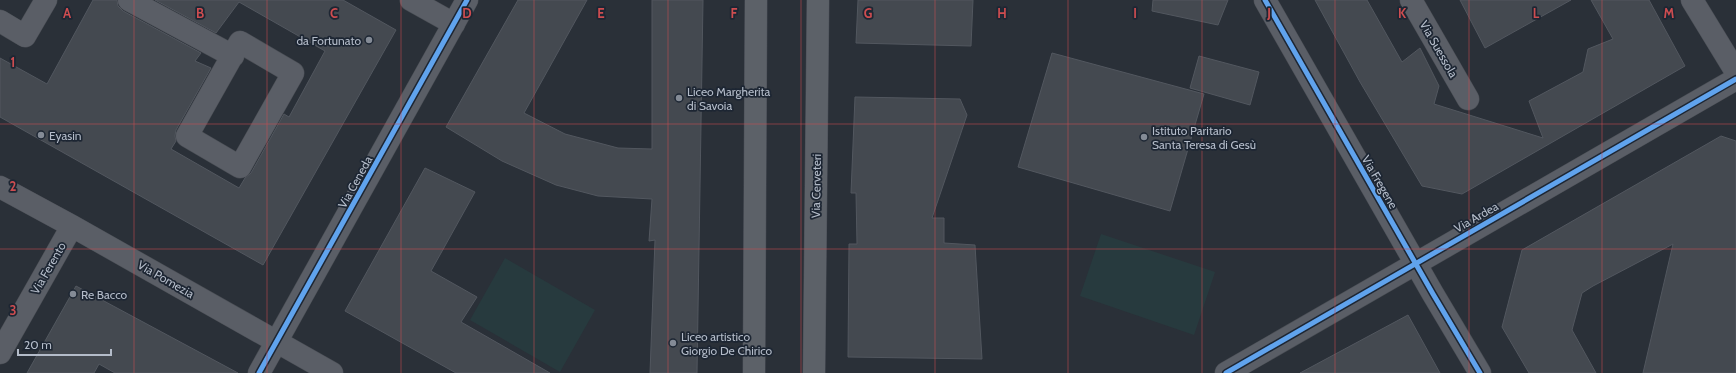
<svg xmlns="http://www.w3.org/2000/svg" width="1736" height="373" font-family="Cabin,sans-serif">
	<rect width="100%" height="100%" fill="#2a3038"/>
	<path fill="#273a3e" d="M1101,234l114,38 -21,63 -114,-39z
		M505,258l90,52 -35,62 -90,-52z"/>
	<path fill="#444950" stroke="#52575f" d="M93,0h24l1,6 5,5 78,42 -6,8 16,7 -35,62 -1,6 1,5 -5,8 68,39 6,-10 6,-5 33,-59 5,3 36,-66 -86,-49 -23,31 -61,-33h188l53,30 -133,235 -263,-148v-59l47,26z
		M518,0h69l-63,113 41,21 53,14 34,1v-149h51l-6,373h-47l5,-133 -6,1 3,-42 -54,-3 -42,-11 -54,-24 -56,-34z
		M858,0h115l-2,46 -115,-3z
		M1153,0h75l-10,25 -66,-14z
		M1315,0h52l35,62 18,-14 19,38 -5,18 109,34 -14,-37 54,-29 5,-23 25,-10 -22,-39h58l36,66 -223,128 -40,-8 -62,-104z
		M1460,0h111l-86,48z
		M1052,53l152,41 -34,117 -152,-44z
		M1199,56l60,16 -9,33 -60,-17z
		M855,97l105,2 7,16 -35,103h12v25l31,2 7,114 -134,-2 1,-113h8l-1,-51h-5z
		M1721,136l15,5v232h-93l30,-129 -80,42 -11,7 -10,37 24,43h-67l-27,-46 20,-77z
		M425,168l50,24 -44,79 46,26 -16,25 89,51h-94l-111,-62z
		M76,286l162,87h-123l-16,-9 -5,9h-67z
		M1408,315l32,58h-140z"/>
	<g fill="none" stroke-linecap="round" stroke-linejoin="round">
		<g stroke="#484c53" stroke-width="23">
			<path id="minor" d="M129,0l104,56
				M411,0l43,24
				M1265,0l168,294 47,79
				M1411,0l57,99
				M1692,0l44,72
				M0,21l25,15 21,-36
				M240,42l53,31 -53,94 -53,-31z
				M0,187l72,39 260,147
				M0,353l72,-127
				M259,373l208,-373
				M1226,373l510,-294"/>
		</g>
		<g stroke="#484c55" stroke-width="23">
			<path id="major" d="M754,373l2,-373
				M814,373l4,-373"/>
		</g>
		<use href="#minor" stroke="#5a5e66" stroke-width="22"/>
		<use href="#major" stroke="#5c6168" stroke-width="22"/>
		<g stroke="#1d2633" stroke-width="8">
			<path id="cycleway" d="M1265,0l168,294 47,79
				M259,373l208,-373
				M1226,373l510,-294"/>
		</g>
		<use href="#cycleway" stroke="#60a3ed" stroke-width="5"/>
	</g>
	<path fill="none" stroke="#ce4d50" stroke-width="1" stroke-opacity="0.55" d="M134,0v373M267,0v373M401,0v373M534,0v373M668,0v373M801,0v373M935,0v373M1068,0v373M1202,0v373M1335,0v373M1469,0v373M1602,0v373M0,124h1736M0,249h1736"/>
	<g fill="#848b96" stroke="#1d2633" stroke-width="1.5">
		<circle cx="369" cy="40" r="4"/>
		<circle cx="679" cy="98" r="4"/>
		<circle cx="41" cy="135" r="4"/>
		<circle cx="1144" cy="137" r="4"/>
		<circle cx="73" cy="294" r="4"/>
		<circle cx="673" cy="343" r="4"/>
	</g>
	<g text-anchor="middle" dominant-baseline="central" stroke-width="3.5" stroke-linejoin="round" paint-order="stroke">
		<g font-size="12" fill="#b4bcc9" stroke="#1d2633" text-anchor="start">
			<text x="361" y="40" text-anchor="end">da Fortunato</text>
			<text x="687" y="91">Liceo Margherita<tspan x="687" dy="14">di Savoia</tspan></text>
			<text x="1152" y="130">Istituto Paritario<tspan x="1152" dy="14">Santa Teresa di Gesù</tspan></text>
			<text x="49" y="135">Eyasin</text>
			<text x="81" y="294">Re Bacco</text>
			<text x="681" y="336">Liceo artistico<tspan x="681" dy="14">Giorgio De Chirico</tspan></text>
		</g>
		<g font-size="12" fill="#b4bcc9" stroke="#1d2633">
			<text transform="translate(1439 49) rotate(60)">Via Suessola</text>
			<text transform="translate(355 182) rotate(-61)">Via Ceneda</text>
			<text transform="translate(1380 182) rotate(60)">Via Fregene</text>
			<text transform="translate(816 186) rotate(-89)">Via Cerveteri</text>
			<text transform="translate(1476 217) rotate(-30)">Via Ardea</text>
			<text transform="translate(48 268) rotate(-60)">Via Ferento</text>
			<text transform="translate(166 279) rotate(30)">Via Pomezia</text>
		</g>
	</g>
	<g font-size="13" text-anchor="middle" font-weight="bold" fill="#ce4d50" stroke="#1d2633" stroke-width="3.5" stroke-linejoin="round" paint-order="stroke">
		<text x="67" y="18">A</text>
		<text x="200" y="18">B</text>
		<text x="334" y="18">C</text>
		<text x="467" y="18">D</text>
		<text x="601" y="18">E</text>
		<text x="734" y="18">F</text>
		<text x="868" y="18">G</text>
		<text x="1002" y="18">H</text>
		<text x="1135" y="18">I</text>
		<text x="1269" y="18">J</text>
		<text x="1402" y="18">K</text>
		<text x="1536" y="18">L</text>
		<text x="1669" y="18">M</text>
		<text x="13" y="67">1</text>
		<text x="13" y="191">2</text>
		<text x="13" y="315">3</text>
	</g>
	<path d="M18 349v6h93v-6" fill="none" stroke="#b4bcc9" stroke-width="2"/>
	<text x="24" y="349" font-size="12" fill="#b4bcc9" stroke="#1d2633" stroke-width="3" paint-order="stroke">20 m</text>
</svg>
